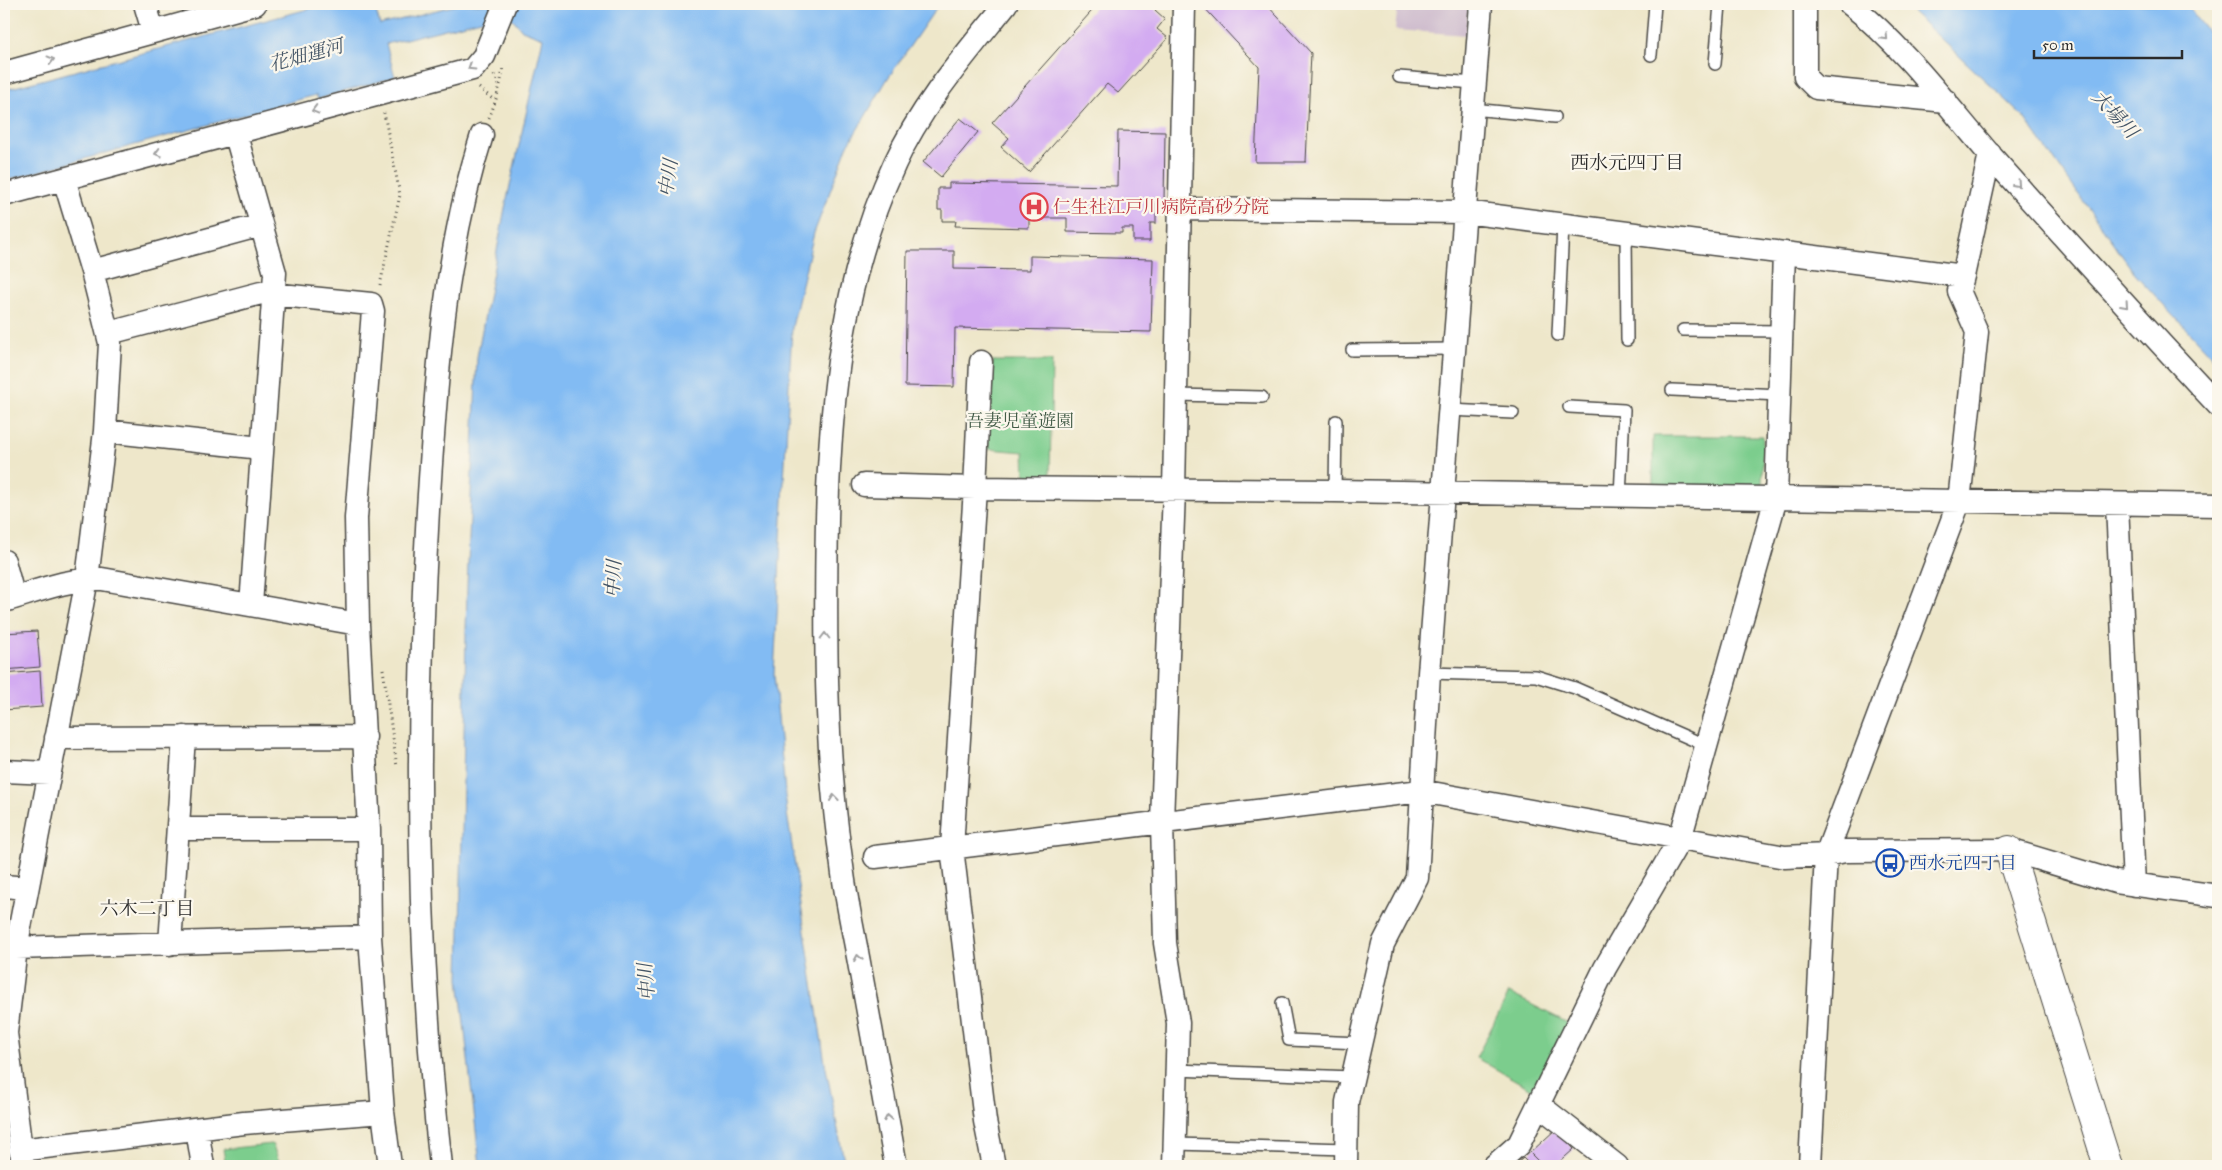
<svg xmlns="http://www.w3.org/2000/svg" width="2222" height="1170" font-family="'IM FELL Great Primer','Noto Serif JP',serif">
	<rect width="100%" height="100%" fill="#fbf7ec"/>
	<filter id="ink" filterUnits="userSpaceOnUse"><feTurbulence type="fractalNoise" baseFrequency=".02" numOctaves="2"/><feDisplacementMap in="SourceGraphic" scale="10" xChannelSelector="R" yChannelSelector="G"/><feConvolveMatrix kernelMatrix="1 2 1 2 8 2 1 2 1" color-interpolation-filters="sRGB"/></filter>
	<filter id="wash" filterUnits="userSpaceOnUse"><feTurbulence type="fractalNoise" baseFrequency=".0096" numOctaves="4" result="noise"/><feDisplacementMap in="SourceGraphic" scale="20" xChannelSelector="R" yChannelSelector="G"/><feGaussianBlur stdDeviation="1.12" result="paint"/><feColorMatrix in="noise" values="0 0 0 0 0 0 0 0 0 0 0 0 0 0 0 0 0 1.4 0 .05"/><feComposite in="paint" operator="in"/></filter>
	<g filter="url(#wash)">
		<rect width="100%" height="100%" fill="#eee7ca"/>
		<path fill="#cfbdce" d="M1398,4h71l-3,31 -71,-5z"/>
		<path fill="#7ccd8d" stroke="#547c5c" d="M993,361h59l-2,120 -25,-1 -1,-28 -36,-3z
			M1653,436h110l-1,57 -109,-3z
			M1509,993l59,30 -35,67 -57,-32z
			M272,1144l9,22h-55l-3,-17z"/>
		<path fill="#82bbf3" stroke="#56738f" d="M327,4h47l6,21 80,-21h479l-51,74 -41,69 -33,86 -22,94 -18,347 13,139 38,250 20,103h-365l-21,-187 8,-393 10,-229 28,-149 38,-170 -21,-8 -9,-11 -24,-1 -103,26 9,33 -77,22 -2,-4 -312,86v-91z
			M1904,4h282l23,29 9,6v324l-83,-89 -112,-158z"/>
		<g id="blocks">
			<path fill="#d3abf1" d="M1098,4h62l-5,6 10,9 -8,10 11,9 -50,55 -11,-9 -78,88 -28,-25 8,-9 -17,-15z
				M1201,4h65l45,49 -5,109h-51l4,-95z
				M960,118l18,14 -37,45 -18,-15z
				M1118,131l47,1 -1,70 -8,-1v22h-6v18h-17v-13h-11v5l-55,-1v-14h-38v10l-74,-2 1,-5h-14v-11h-4v-22h11v-5l168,3z
				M907,251h47v18l76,1v-14l123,3 -2,73 -196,-4 -1,59 -49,-1z
				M37,631l3,36 -36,3v-37z
				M40,671l2,36 -38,3v-36z
				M1556,1129l18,20 -19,17h-12l-13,-13z
				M1523,1158l8,8h-17z"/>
		</g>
	</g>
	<g filter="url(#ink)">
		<use href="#blocks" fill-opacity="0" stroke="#484743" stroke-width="1"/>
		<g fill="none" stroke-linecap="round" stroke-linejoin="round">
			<g stroke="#484743" stroke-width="14">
				<path id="service" d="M1651,55l4,-51
					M1715,64l5,-60
					M1399,77l75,6
					M1472,109l83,8
					M1626,233l1,107
					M1683,330l99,1
					M1558,335l5,-110
					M1352,350l102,-1
					M1672,390l108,5
					M1176,395l86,2
					M1569,407l55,3 -4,87
					M1449,410l64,3
					M1335,491l1,-70
					M1429,673l107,3 39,12 132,58
					M1282,1003l7,37 71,3
					M1176,1070l176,7
					M1176,1144l170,5"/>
			</g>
			<g stroke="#484743" stroke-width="25">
				<path id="minor" d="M145,4l8,27
					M1805,4v73l11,11 130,13
					M1850,4c53,42 97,101 141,152 75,84 150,167 227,249
					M4,73l251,-69
					M235,132l40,141 -24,332
					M4,195l469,-126 11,-13 21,-52
					M1180,209l285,3 498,64 27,-122
					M92,271l169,-46
					M109,333l152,-40 110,11 2,7 -17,207 2,106 11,205 1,108 13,175 7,54
					M105,431l156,17
					M864,485l111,3 6,-126
					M2117,504l17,381
					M4,561l10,37
					M4,601c31,-9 65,-23 98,-22l256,45
					M56,738l309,-1
					M4,771l45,2
					M179,829h190
					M875,857l546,-66 364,66 41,-2 19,-4 164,-1 107,32 102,14
					M4,886l23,2
					M170,944l14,-207
					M16,948l354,-11
					M1539,1105l78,61
					M197,1129l6,37
					M20,1150l224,-27 139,-11
					M23,1166l-17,-133 10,-85 71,-369 18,-148 5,-88 -18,-72 -28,-92
					M441,1166c-25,-219 -26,-436 -13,-656 8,-126 15,-254 54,-375
					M896,1166c-12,-66 -24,-132 -36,-198 -6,-34 -14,-68 -18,-102 -17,-114 -17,-231 -15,-346 3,-122 16,-245 68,-357 27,-59 71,-109 111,-159
					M994,1166l-9,-45 -33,-273 23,-360 360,3 883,14
					M1174,1166l4,-143 -13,-80 -3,-121 12,-332 10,-486
					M1346,1166l1,-64 36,-158 34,-66 12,-205 52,-669
					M1494,1166l25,-22 86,-176 75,-129 96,-341 8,-245
					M1810,1166l16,-311 133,-353 18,-170 -18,-41 4,-15"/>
			</g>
			<g stroke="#484743" stroke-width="30">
				<path id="tertiary" d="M2009,850l99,316"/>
			</g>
			<path stroke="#484743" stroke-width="3" stroke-dasharray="1 4" stroke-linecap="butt" d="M494,75l6,12
				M479,88l15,12
				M489,118c7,-17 12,-33 14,-51
				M380,285l20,-90 -16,-82
				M383,669l14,98"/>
			<use href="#service" stroke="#fff" stroke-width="11"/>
			<use href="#minor" stroke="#fff" stroke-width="22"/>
			<use href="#tertiary" stroke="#fff" stroke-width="28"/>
		</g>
		<defs><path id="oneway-chevron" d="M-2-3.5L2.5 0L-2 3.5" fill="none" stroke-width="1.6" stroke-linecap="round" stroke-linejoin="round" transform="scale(1.25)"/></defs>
		<g stroke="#a0a0a0">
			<use href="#oneway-chevron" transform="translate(1885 37) rotate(46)"/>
			<use href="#oneway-chevron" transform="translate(51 60) rotate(-15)"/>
			<use href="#oneway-chevron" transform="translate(471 67) rotate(148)"/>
			<use href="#oneway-chevron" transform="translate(315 110) rotate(165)"/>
			<use href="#oneway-chevron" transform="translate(158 153) rotate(165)"/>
			<use href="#oneway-chevron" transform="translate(2017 184) rotate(48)"/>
			<use href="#oneway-chevron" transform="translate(2125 305) rotate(48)"/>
			<use href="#oneway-chevron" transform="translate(825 636) rotate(-90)"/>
			<use href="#oneway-chevron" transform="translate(834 798) rotate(-96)"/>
			<use href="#oneway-chevron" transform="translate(858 958) rotate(-100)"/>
			<use href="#oneway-chevron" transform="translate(888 1118) rotate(-100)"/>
		</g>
	</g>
	<defs>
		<g id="hospital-ring" transform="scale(1.4375)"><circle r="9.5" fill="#fbf7ec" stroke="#e0444e" stroke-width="1.5"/><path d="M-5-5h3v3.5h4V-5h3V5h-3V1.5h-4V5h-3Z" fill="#e0444e"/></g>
		<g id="bus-ring" transform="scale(1.4375)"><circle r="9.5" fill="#fbf7ec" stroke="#1a4fb4" stroke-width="1.5"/><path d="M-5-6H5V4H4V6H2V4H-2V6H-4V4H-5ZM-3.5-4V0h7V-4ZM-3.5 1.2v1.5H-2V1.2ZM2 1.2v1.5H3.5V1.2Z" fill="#1a4fb4"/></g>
	</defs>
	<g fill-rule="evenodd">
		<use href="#hospital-ring" x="1034" y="207"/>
		<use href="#bus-ring" x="1890" y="863"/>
	</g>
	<g text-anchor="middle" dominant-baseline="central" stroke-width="4.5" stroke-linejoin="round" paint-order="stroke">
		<g font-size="18" fill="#be3a42" stroke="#fbf7ec" text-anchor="start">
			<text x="1053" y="207">仁生社江戸川病院高砂分院</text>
		</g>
		<g font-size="18" fill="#435c48" stroke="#fbf7ec">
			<text x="1020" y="421">吾妻児童遊園</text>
		</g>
		<g font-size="18" fill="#164399" stroke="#fbf7ec" text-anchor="start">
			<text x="1909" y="863">西水元四丁目</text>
		</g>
		<g font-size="19" font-style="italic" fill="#455667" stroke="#fbf7ec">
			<text transform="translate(306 55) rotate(-15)">花畑運河</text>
			<text transform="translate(2115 114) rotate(47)">大場川</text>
			<text transform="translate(668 178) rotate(-82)">中川</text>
			<text transform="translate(613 579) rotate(-87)">中川</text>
			<text transform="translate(646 982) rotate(-95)">中川</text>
		</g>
		<g font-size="19" fill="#2b2b2b" stroke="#fbf7ec">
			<text x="1627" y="162">西水元四丁目</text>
			<text x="147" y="908">六木二丁目</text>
		</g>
	</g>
	<rect width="2222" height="1170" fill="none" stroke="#fbf7ec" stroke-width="20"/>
	<path d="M2034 50v8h148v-8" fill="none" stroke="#2b2b2b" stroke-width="2.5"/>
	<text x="2042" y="50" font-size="15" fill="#2b2b2b" stroke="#fbf7ec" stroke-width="4" paint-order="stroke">50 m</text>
</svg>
